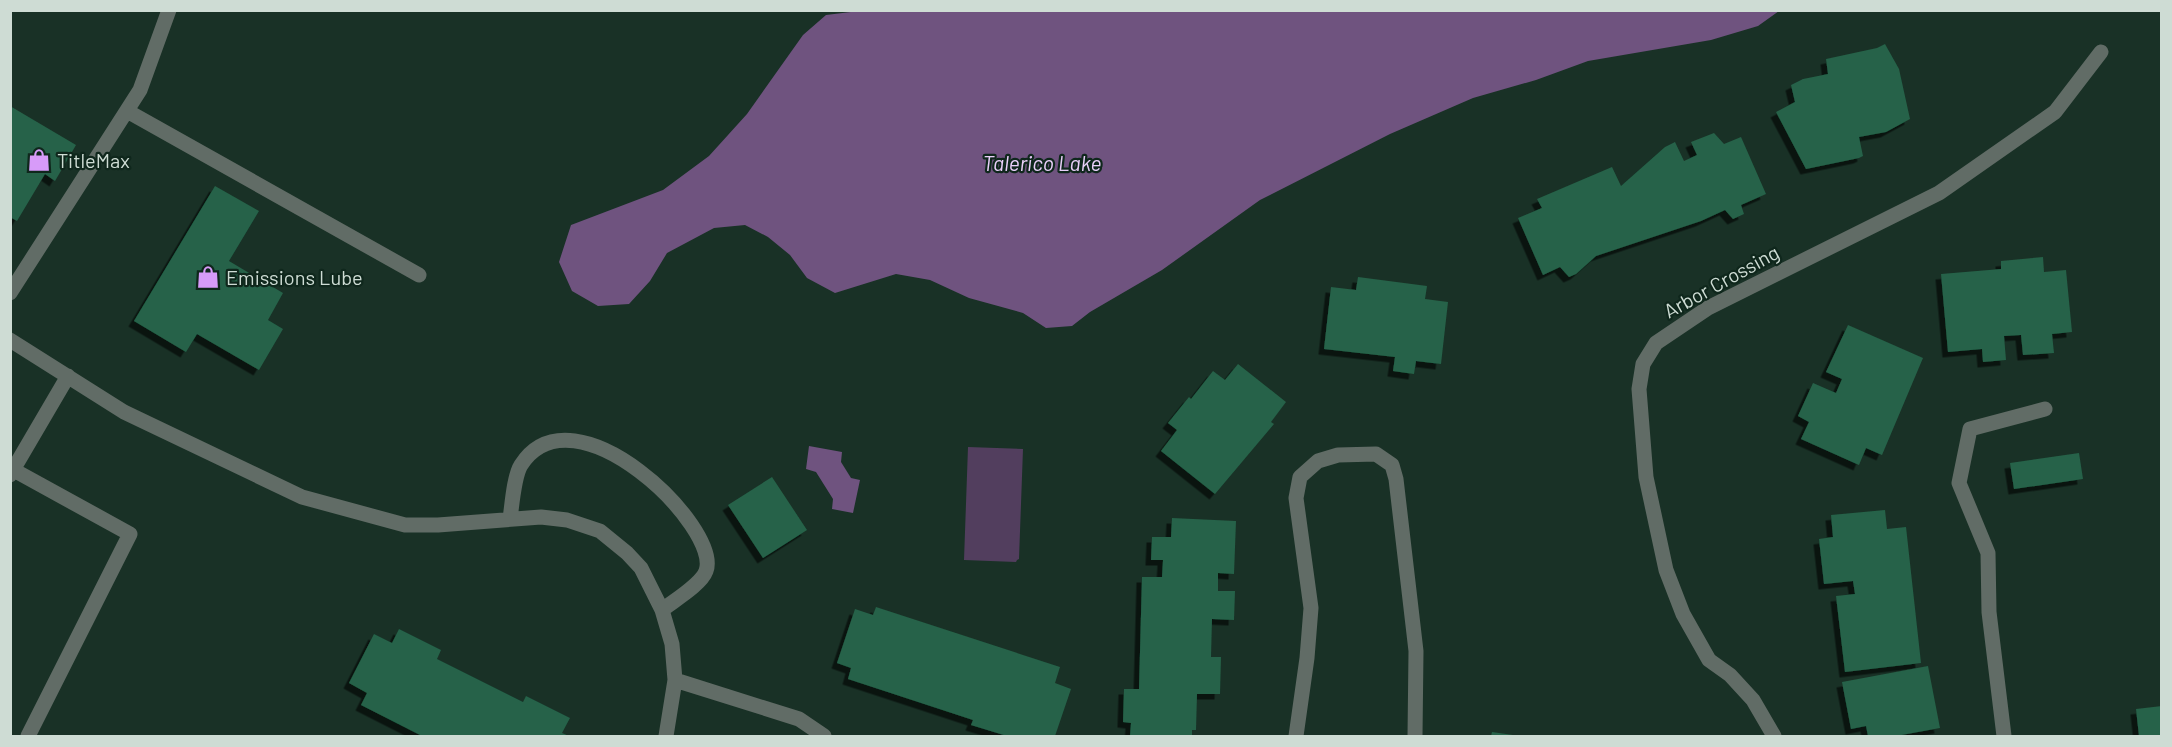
<svg xmlns="http://www.w3.org/2000/svg" width="2172" height="747" font-family="Barlow,sans-serif">
	<defs>
		<filter id="shadow"><feDropShadow dx="-5.5" dy="5.5" stdDeviation="0" flood-color="#0009"/></filter>
	</defs>
	<rect width="100%" height="100%" fill="#193126"/>
	<path fill="#523e5e" d="M968,447l55,2 -4,110 -2,1 -1,2 -52,-2z"/>
	<path fill="#6f537f" d="M867,10h912v1l-21,15 -47,14 -123,21 -52,19 -63,18 -83,36 -130,66 -98,70 -72,42 -18,14 -26,2 -23,-15 -54,-15 -39,-18 -34,-6 -61,19 -28,-15 -17,-23 -22,-18 -23,-12 -31,3 -47,25 -17,28 -21,23 -31,2 -26,-15 -13,-29 12,-37 92,-35 46,-34 38,-42 56,-79 23,-20z
		M809,446l33,6 -1,10 10,16 9,2 -7,33 -21,-4 1,-10 -17,-27 -10,-3z"/>
	<path fill="#256248" filter="url(#shadow)" d="M1885,44l14,25 11,50 -24,13 -27,5 4,19 -4,2 -53,11 -30,-57 19,-10 -4,-17 12,-6 25,-5 -2,-15 51,-11z
		M10,106l66,39 -21,36 -10,-7 -28,47 -7,-4z
		M1714,133l10,11 17,-7 25,57 -25,11 3,9 -11,5 -8,-9 -24,11 -105,35 -20,18 -7,3 -9,-10 -17,8 -25,-57 24,-10 -5,-9 75,-32 9,19 44,-39 10,-5 9,19 13,-6 -6,-13z
		M215,186l44,25 -30,50 54,32 -15,27 15,9 -24,41 -62,-36 -11,18 -52,-31z
		M2043,257l1,15 22,-2 6,62 -20,2 2,19 -31,2 -2,-20 -17,1 2,24 -23,2 -1,-13 -34,3 -7,-78 60,-5v-8z
		M1358,277l69,9 -2,13 23,3 -7,62 -25,-3 -2,13 -21,-3 2,-14 -71,-8 7,-62 25,3z
		M1848,325l75,33 -41,97 -16,-7 -7,17 -58,-26 8,-17 -11,-6 15,-33 23,10 6,-14 -16,-7z
		M1238,364l48,38 -15,20 3,2 -59,70 -54,-43 16,-21 -9,-7 21,-26 2,2 22,-28 12,9z
		M2079,453l4,26 -69,10 -4,-26z
		M772,477l35,53 -44,28 -35,-53z
		M1885,510l2,19 19,-2 15,136 -76,9 -9,-76 19,-2 -2,-13 -29,3 -5,-45 14,-2 -2,-22z
		M1172,518l64,3 -2,53 -16,-1v18h17l-1,29 -22,-1 -1,38h10l-1,37h-23l-1,36h-4v6h-62l1,-13 -8,-1 1,-33h15l3,-112h20l1,-17h-12l1,-23h19z
		M876,607l184,60 -5,16 16,6 -16,47h-48l-36,-11 2,-5 -125,-41 3,-11 -14,-5 18,-54 18,6z
		M399,629l42,21 -4,9 86,43 3,-6 44,22 -8,15 7,3h-147l-61,-31 6,-12 -18,-10 25,-49 18,9z
		M1928,666l12,62 -44,8h-28l-2,-10 -15,3 -9,-47z
		M2162,706v30h-23l-3,-27z
		M1492,732l21,3v1h-22z"/>
	<g fill="none" stroke-linecap="round" stroke-linejoin="round">
		<path stroke="#616c66" stroke-width="15" d="M127,111l292,164
			M10,293l130,-203 29,-80
			M10,340l114,72 178,85 103,28h33l103,-8 26,3 33,11 27,22 14,15 21,42 10,34 3,36 -9,56
			M10,468l120,66 -102,202
			M10,475l58,-99
			M510,519c2,-14 4,-43 11,-54 53,-82 201,63 185,106 -5,14 -33,30 -44,39
			M675,680l124,39 25,17
			M1296,736l11,-78 4,-50 -15,-110 4,-21 18,-16 20,-6 38,-1 16,11 4,14 20,172 -1,85
			M1774,736l-21,-36 -23,-25 -21,-15 -26,-46 -17,-44 -20,-93 -7,-88 4,-25 13,-21 52,-35 231,-115 116,-81 46,-60
			M2004,736l-15,-124 -1,-59 -29,-70 11,-54 75,-20"/>
	</g>
	<defs>
		<g id="shop-bare" transform="scale(1.8)"><path d="M-5-2.5h2.3a2.7 3.5 0 0 1 5.4 0H5L5.5 6h-11ZM-1.5-2.5h3a1.5 2.3 0 0 0-3 0Z" fill="#d79bf9" stroke="#0f271c" stroke-width="2.5" paint-order="stroke"/></g>
	</defs>
	<g fill-rule="evenodd">
		<use href="#shop-bare" x="39" y="160"/>
		<use href="#shop-bare" x="208" y="277"/>
	</g>
	<g text-anchor="middle" dominant-baseline="central" stroke-width="4.5" stroke-linejoin="round" paint-order="stroke">
		<g font-size="20" fill="#cedcd4" stroke="#0f271c" text-anchor="start">
			<text x="57" y="160">TitleMax</text>
			<text x="226" y="277">Emissions Lube</text>
		</g>
		<g font-size="20" fill="#cedcd4" stroke="#0f271c">
			<text transform="translate(1721 281) rotate(-29)">Arbor Crossing</text>
		</g>
		<g font-size="21" font-style="italic" fill="#ead0fa" stroke="#0f271c">
			<text x="1042" y="162">Talerico Lake</text>
		</g>
	</g>
	<rect width="2172" height="747" fill="none" stroke="#cedcd4" stroke-width="24"/>
</svg>
